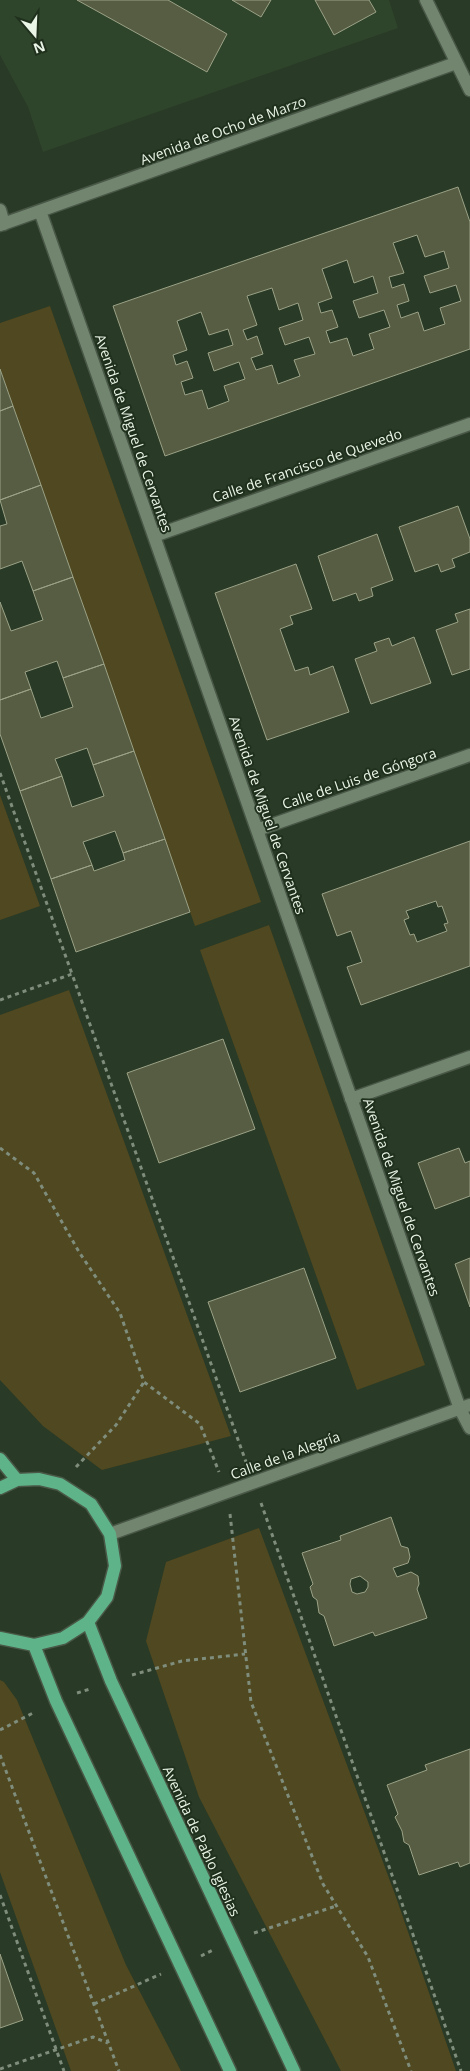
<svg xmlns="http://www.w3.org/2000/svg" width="470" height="2071" font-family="'Open Sans',sans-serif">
	<rect width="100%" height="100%" fill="#293a26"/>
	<path fill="#2f452b" d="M0,0h389l9,28 -355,124 -15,-45 -28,-52z"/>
	<path fill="#504820" d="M50,306l211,596 -66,24 -195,-557v-46z
		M0,795l40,111 -40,14z
		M269,925l156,440 -68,25 -157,-440z
		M69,990l162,446 -129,34 -59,-44 -43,-46v-365z
		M259,1528l137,369 60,174h-115l-142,-274 -53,-156 20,-79z
		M0,1680l4,2 13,18 109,265 55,106h-110l-71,-199z"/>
	<path fill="#575d43" stroke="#9ba286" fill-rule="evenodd" d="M77,0h91l59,34 -20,38z
		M232,0h39l-10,17z
		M315,0h54l7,12 -42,23z
		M458,187l12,35v127l-305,107 -52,-150zM417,235l8,22 19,-6 5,17 -25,8 6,17 26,-8 5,16 -21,7 5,16 -21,7 -6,-19 -17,6 -4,-13 12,-4 -5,-17 -12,4 -3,-11 15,-4 -11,-30zM347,260l7,23 19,-7 5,17 -25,8 6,17 25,-8 6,17 -21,7 5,15 -21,7 -6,-18 -17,5 -4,-12 12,-4 -6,-17 -11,3 -3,-10 14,-5 -10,-29zM272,288l7,22 19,-7 5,17 -24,8 6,17 24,-8 6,17 -21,6 6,16 -22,8 -6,-19 -16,5 -5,-12 12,-4 -6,-18 -10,4 -4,-10 14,-5 -10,-29zM201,312l8,23 19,-6 5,16 -25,8 6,18 25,-9 6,17 -21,7 5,15 -21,8 -6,-19 -17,5 -4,-13 12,-4 -6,-17 -11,4 -3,-10 14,-5 -10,-29z
		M0,369l13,37 -13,5z
		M13,406l28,79 -41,15v-89z
		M41,485l32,92 -40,14 -11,-30 -22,8v-43l7,-2 -7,-24z
		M458,506l12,33v13l-18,7 3,8 -14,5 -3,-8 -23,8 -16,-45z
		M377,534l16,46 -22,8 2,8 -14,5 -3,-8 -23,8 -15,-45z
		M296,564l16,45 -22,7 3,8 -13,5 15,42 13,-4 2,8 23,-9 16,46 -82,28 -52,-147z
		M73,577l31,87 -41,14 -6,-17 -32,11 6,17 -31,11v-98l11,29 32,-11 -10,-29z
		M470,609v60l-18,6 -16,-45 22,-8 -3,-8z
		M414,637l17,46 -60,21 -16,-45 22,-8 -3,-8 15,-5 3,8z
		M104,664l30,87 -41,14 -6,-17 -32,11 7,17 -42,15 -20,-57v-34l31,-11 10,29 32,-11 -10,-29z
		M134,751l31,88 -42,14 -8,-22 -32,11 9,23 -41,14 -31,-88 42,-15 10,31 32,-11 -11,-31z
		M165,839l25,73 -114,40 -25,-73 41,-14 2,6 31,-11 -2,-7z
		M470,841v125l-109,39 -14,-38 15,-5 -11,-31 -14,5 -15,-42zM436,901l2,6 4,-1 6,17 -4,1 3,7 -30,11 -3,-8 -4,1 -6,-15 5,-2 -3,-7z
		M223,1039l32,90 -96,34 -32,-90z
		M459,1148l6,15 5,-2v35l-35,13 -17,-46z
		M470,1258v49l-15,-43z
		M304,1268l32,90 -96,34 -32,-90z
		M391,1517l10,29 7,2 2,9 -2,6 -15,5 4,9 14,-5 7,4 1,8 -2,5 10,29 -52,18 -2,-4 -39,14 -10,-30 -5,-3 -2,-13 -4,-3 -3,-10 3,-3 -11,-31 39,-13 -1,-4zM360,1576l8,6v5l-3,5 -8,2 -5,-2 -2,-8 1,-5z
		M470,1749v114l-10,4 -2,-5 -39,13 -10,-30 -5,-3 -2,-11 -7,-14 3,-3 -11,-29 40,-15 -2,-5z
		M0,1954l23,66 -23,8z"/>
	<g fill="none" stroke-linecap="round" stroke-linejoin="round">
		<g stroke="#495847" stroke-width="15">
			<path id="minor" d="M426,0l44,90
				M0,210l4,14
				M40,211l420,1198 10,19
				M0,225l456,-162
				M154,536l316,-112
				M257,830l213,-75
				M351,1099l119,-42
				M110,1534l360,-129"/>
		</g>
		<g stroke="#495847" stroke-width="15">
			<path id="major" d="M0,1459l17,21
				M0,1488l17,-8 22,-1 21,5 31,20 19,30 5,32 -8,31 -19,25 -25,16 -29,7 -34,-7
				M88,1622l23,59 183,390
				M34,1645l22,56 174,370"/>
		</g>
		<path stroke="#7f8d7c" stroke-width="3" stroke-dasharray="4 4" stroke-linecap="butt" d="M0,773l72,201
			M0,1000l72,-26 174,488
			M0,1148l34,25 45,79 41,61 24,69 56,42 19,48
			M76,1467l40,-42 28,-43
			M261,1503l200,568
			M230,1514l21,188 72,182 45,73 43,114
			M132,1675l50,-14 63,-7
			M77,1693l13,-4
			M0,1730l35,-18
			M0,1755l119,316
			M0,1895l64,176
			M254,1933l82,-27
			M201,1956l12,-6
			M94,2004l67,-30
			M0,2069l93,-32 15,6"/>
		<use href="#minor" stroke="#72866f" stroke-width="12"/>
		<use href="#major" stroke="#5eb389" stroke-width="12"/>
	</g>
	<g text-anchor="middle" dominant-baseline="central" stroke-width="4" stroke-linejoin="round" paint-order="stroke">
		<g font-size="14" fill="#eaf5e8" stroke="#1f301c">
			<text transform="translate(223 130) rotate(-20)">Avenida de Ocho de Marzo</text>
			<text transform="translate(134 433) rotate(71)">Avenida de Miguel de Cervantes</text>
			<text transform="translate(307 465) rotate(-19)">Calle de Francisco de Quevedo</text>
			<text transform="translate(359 778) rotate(-19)">Calle de Luis de Góngora</text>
			<text transform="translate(268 815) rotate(71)">Avenida de Miguel de Cervantes</text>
			<text transform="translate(402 1197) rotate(71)">Avenida de Miguel de Cervantes</text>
			<text transform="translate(285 1455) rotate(-20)">Calle de la Alegría</text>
			<text transform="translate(202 1841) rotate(65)">Avenida de Pablo Iglesias</text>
		</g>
	</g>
	<g transform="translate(35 35) rotate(161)" stroke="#1f301c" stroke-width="4" paint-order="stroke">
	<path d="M0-4L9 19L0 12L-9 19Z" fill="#eaf5e8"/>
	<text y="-8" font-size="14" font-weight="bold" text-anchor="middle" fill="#eaf5e8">N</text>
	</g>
</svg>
